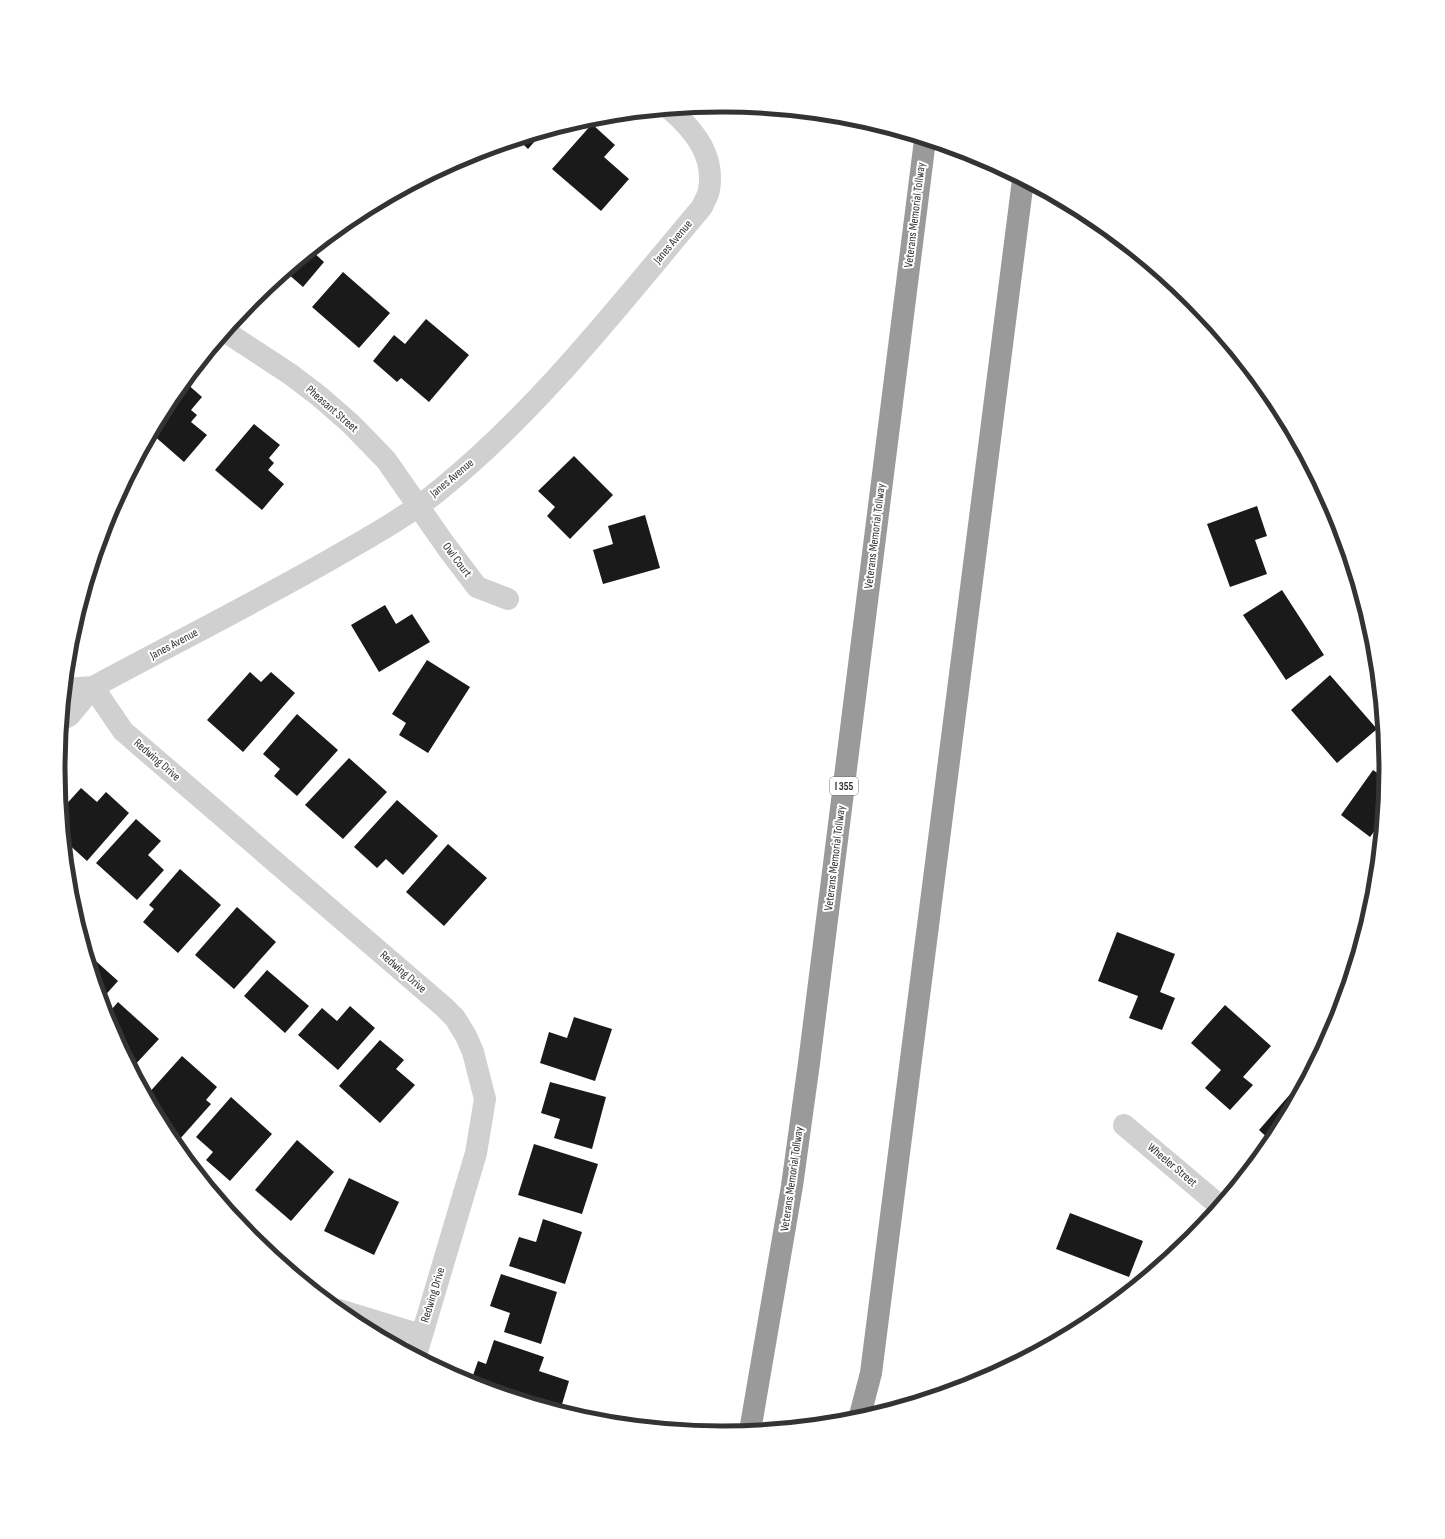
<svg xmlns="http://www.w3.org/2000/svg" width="1445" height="1539" font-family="'Sofia Sans Condensed',sans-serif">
	<rect width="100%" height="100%" fill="#fff"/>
	<path fill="#1a1a1a" d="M592,124l23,21 -11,12 25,22 -28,32 -49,-42z
		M542,133l-14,16 -9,-9 3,-1z
		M312,251l12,11 -21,25 -16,-14 -4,6 -2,-2z
		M343,272l47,41 -31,35 -47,-41z
		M426,319l43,36 -40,47 -28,-24 -4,4 -24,-21 21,-26 11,9z
		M185,382l17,15 -11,13 6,5 -6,7 16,13 -23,27 -32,-28 18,-34z
		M254,424l26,21 -11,13 5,5 -6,7 16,14 -22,26 -47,-40z
		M574,456l39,39 -43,44 -23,-23 8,-9 -17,-16z
		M1257,506l10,30 -12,4 12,34 -37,13 -23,-63z
		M645,515l15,53 -57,16 -10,-34 20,-6 -5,-18z
		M1282,590l42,65 -38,25 -43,-65z
		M385,605l11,19 16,-10 18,28 -51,30 -28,-47z
		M427,660l43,27 -42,66 -29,-18 7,-12 -14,-9z
		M250,672l11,10 10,-10 24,21 -52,59 -36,-32z
		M1330,675l47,54 -40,34 -46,-53z
		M297,714l41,36 -41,46 -23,-20 6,-7 -17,-15z
		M349,758l38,34 -44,47 -38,-34z
		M1373,770l13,9 -5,47 -2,-1 -9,12 -29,-22z
		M81,788l16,14 9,-10 23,21 -42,48 -22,-20 -3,-32z
		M397,800l41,36 -35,39 -17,-16 -9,9 -23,-21z
		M136,819l25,22 -13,14 16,15 -27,30 -41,-37z
		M448,844l39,34 -43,48 -38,-34z
		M180,869l41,36 -43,48 -35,-31 11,-13 -5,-4z
		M237,907l39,35 -42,47 -39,-34z
		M1117,932l58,22 -15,38 15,6 -13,32 -33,-12 9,-22 -40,-15z
		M87,953l31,28 -17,19 -5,-17z
		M267,970l42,36 -24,27 -41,-37z
		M118,1002l41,37 -27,29 -24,-44 -2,-8z
		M1225,1005l46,41 -28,31 10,8 -23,25 -25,-22 16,-18 -30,-27z
		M350,1006l25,22 -37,42 -40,-35 24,-27 15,13z
		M574,1017l38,12 -17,52 -55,-18 9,-31 18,6z
		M380,1040l24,20 -8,9 19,16 -35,38 -41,-37z
		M182,1056l35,31 -11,13 5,4 -32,36 -16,-15 -16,-30z
		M550,1082l56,15 -14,52 -38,-11 6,-19 -19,-6z
		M1299,1084l3,3 -30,55 -13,-12z
		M231,1097l41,37 -42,47 -24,-21 7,-8 -17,-15z
		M297,1140l37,32 -43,49 -36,-31z
		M534,1144l64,20 -16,50 -64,-19z
		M349,1178l50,24 -25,53 -50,-24z
		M1070,1213l73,28 -14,36 -73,-28z
		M543,1219l39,13 -17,52 -56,-18 10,-29 17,5z
		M1181,1238l6,6 -30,24 -2,-2z
		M501,1274l56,18 -16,52 -37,-12 6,-19 -20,-7z
		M494,1340l50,17 -5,14 30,10 -9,30 -90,-27 8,-23 8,3z"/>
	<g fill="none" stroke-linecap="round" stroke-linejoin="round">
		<path stroke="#d0d0d0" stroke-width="22" d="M226,332l64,42 29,22 32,28 35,36 60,86 31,41 31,12
			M93,687l30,44 321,276 11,11 11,18 7,16 12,47 -9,54 -60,202
			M66,689l27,-2
			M63,719l6,-3 24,-29c78,-42 157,-82 233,-125 40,-23 81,-45 116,-74 99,-81 178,-184 260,-281 2,-5 6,-11 7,-17 6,-34 -14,-59 -38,-80
			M1124,1125l96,81
			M339,1310l82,25"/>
		<path stroke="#9a9a9a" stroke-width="22" d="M859,1419l12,-46 152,-1193
			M750,1431l42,-245 17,-123 116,-923"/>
	</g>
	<g text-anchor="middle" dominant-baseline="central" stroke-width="4" stroke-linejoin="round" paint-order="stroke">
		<rect fill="#fff" stroke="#707070" stroke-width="1" x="830" y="777" width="28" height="18" rx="3"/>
		<g font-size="11" font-weight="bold" fill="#333">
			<text x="844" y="786">I 355</text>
		</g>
		<g font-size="12" fill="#333" stroke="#fff">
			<text transform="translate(915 215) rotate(-83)">Veterans Memorial Tollway</text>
			<text transform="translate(673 242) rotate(-50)">Janes Avenue</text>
			<text transform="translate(332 409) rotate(41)">Pheasant Street</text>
			<text transform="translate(452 478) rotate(-40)">Janes Avenue</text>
			<text transform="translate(875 536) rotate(-83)">Veterans Memorial Tollway</text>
			<text transform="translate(457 560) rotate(53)">Owl Court</text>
			<text transform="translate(174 644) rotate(-28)">Janes Avenue</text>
			<text transform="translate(157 760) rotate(41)">Redwing Drive</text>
			<text transform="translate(835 858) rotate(-83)">Veterans Memorial Tollway</text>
			<text transform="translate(403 972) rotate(41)">Redwing Drive</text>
			<text transform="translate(1172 1165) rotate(40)">Wheeler Street</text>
			<text transform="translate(792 1179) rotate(-82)">Veterans Memorial Tollway</text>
			<text transform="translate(433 1295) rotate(-73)">Redwing Drive</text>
		</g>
	</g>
	<path d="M0 0H1445V1539H0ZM65 769a657 657 0 1 1 1314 0a657 657 0 1 1-1314 0Z" fill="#fff" fill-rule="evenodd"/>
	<path fill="none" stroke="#333" stroke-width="5" d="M65 769a657 657 0 1 1 1314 0a657 657 0 1 1-1314 0Z"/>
</svg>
